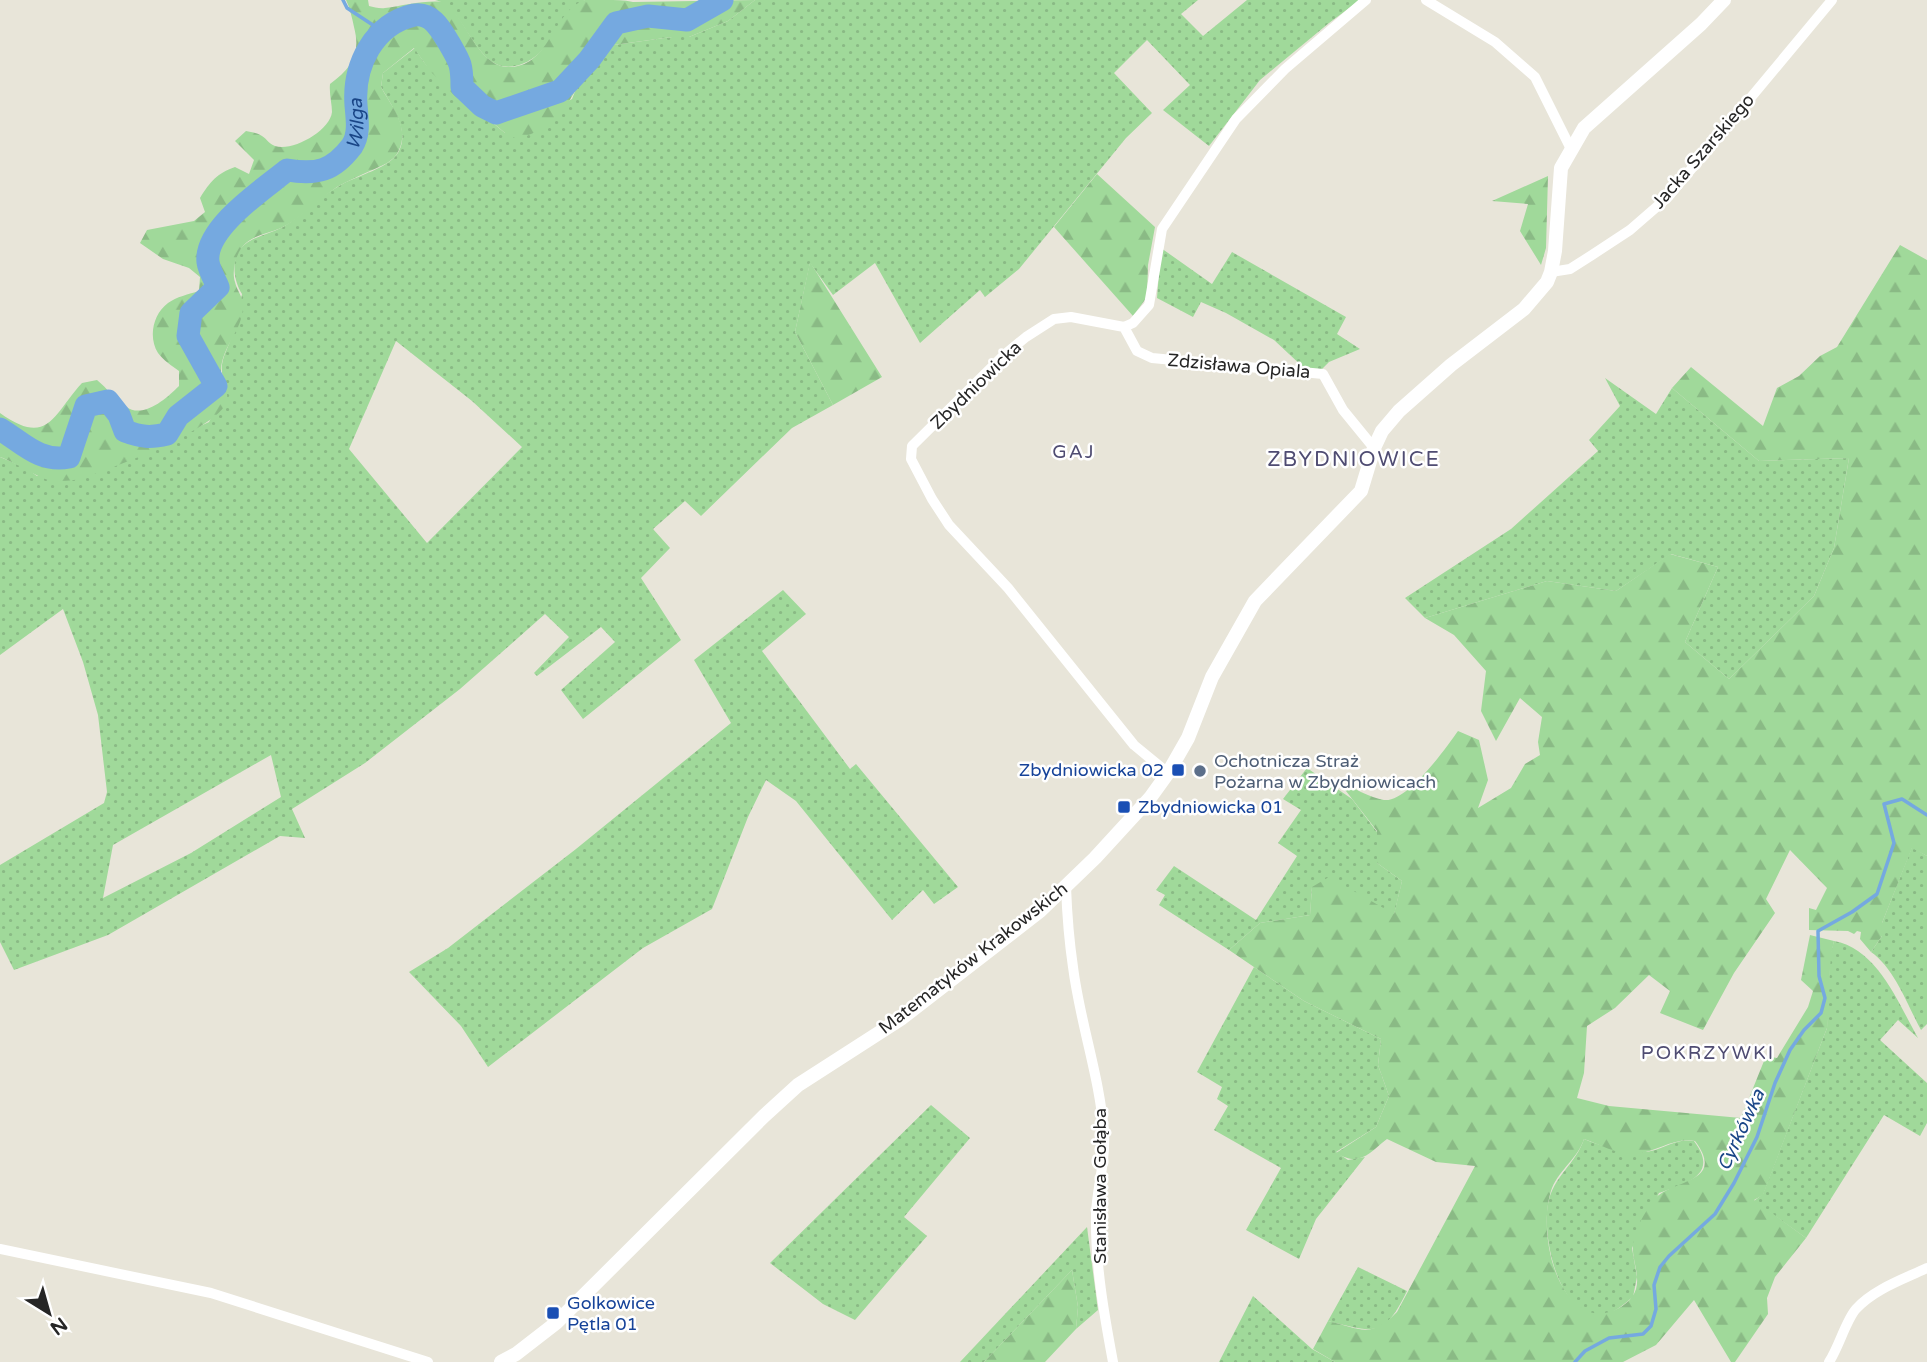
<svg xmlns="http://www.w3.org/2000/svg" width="1927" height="1362" font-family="'Varela Round',sans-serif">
	<defs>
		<pattern id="grass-dots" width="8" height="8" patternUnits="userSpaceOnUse" patternTransform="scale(1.75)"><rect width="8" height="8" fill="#a0d99a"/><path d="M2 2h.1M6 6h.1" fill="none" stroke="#8aba85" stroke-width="1.8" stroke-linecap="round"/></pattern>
		<pattern id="forest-firs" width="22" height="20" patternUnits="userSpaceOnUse" patternTransform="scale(1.75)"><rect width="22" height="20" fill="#a0d99a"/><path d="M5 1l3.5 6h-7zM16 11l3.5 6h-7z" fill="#8aba85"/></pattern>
	</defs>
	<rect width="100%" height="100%" fill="#e8e5d9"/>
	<path fill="url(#grass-dots)" fill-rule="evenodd" d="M435,0h150c-28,17 -33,53 -63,64 -46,18 -54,-57 -87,-64z
		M755,0h443l-17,14 22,22 44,-36h113l-31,23 -69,57 -51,66 -46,-36 27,-25 -43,-45 -33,33 38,40 -26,25 -107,131 -34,28 -5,-7 -60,53 -45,-80 -42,32 -23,-32 -15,69 38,73 -41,23 -91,88 -16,-15 -32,28 17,19 -29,30 40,62 -98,79 -22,-29 54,-48 -14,-15 -64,49 -3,-3 35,-36 -24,-23 -85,75 -95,74 -73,46 13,29 -25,-2 -172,99 -94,35 -14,-28v-77l104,-62 3,-11 -9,-77 -15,-53 -20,-53 -63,46v-198l26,11 11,8 142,-40 30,-14 17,-35c-10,-24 0,-32 7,-54 5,-12 6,-26 9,-39 -10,-16 -12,-41 6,-52 11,-7 24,-9 35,-15 20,-12 36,-30 56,-41 16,-10 52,-18 60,-35 11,-22 -8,-46 -18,-64l2,-14 32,-25c20,37 59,58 90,85l67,-34 10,-25 17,-27 73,-10h17l39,-16zM396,341l76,60 50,46 -95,96 -78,-94zM271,755l10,42 -90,56 -88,45 10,-53z
		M1161,248l51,36 20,-32 114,65 -9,17 23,15 -31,13 -9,9 -16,-3 -30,-28 -48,-27 -25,-11 -8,15 -36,-19z
		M1605,378l51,36 16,-26 87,73 90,-3 -15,90 -20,48 -85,83 -44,-37 33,-75 -47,-13 -55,37 -69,-10 -122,37 -20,-20 106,-69 87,-78 -9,-11 31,-34z
		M783,590l23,24 -44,37 88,118 6,-5 102,123 -24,17 -11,-14 -31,30 -96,-119 -30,-21 -18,37 -36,92 -69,39 -155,119 -27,-41 -52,-54 39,-24 128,-99 155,-126 -37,-63z
		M1307,768l45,31 25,33v31l25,18 -8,34 -82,-28 -2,28 -50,8 -31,27 -70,-45 6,-10 -9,-5 18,-24 82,54 41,-64 -19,-13 23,-33 -18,-11z
		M1912,847l15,9v168l-6,6c-14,-26 -26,-61 -50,-78l11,-16v-13z
		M1834,941c44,8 64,62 84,97l-20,-18 -18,20 47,43v40l-7,13 -36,-21 -78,123 -52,-37 9,-7 64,-166 3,-72z
		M1254,967l50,34 77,38 -3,26 11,31 -13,31 -40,25 12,8 17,-3 -49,62 -17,40 -53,-29 35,-62 -67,-38 14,-24 -11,-7 5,-12 -25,-15z
		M931,1105l39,33 -66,79 23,19 -72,84 -32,-16 -53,-41z
		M1584,1139c20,8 45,17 67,12 16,-4 26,-13 43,-10 26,34 -8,43 -35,52l-27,55 5,29 -4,20c-8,6 -17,15 -27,17 -48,8 -64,-78 -58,-110 5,-28 28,-40 36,-65z
		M1087,1227l11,83 -22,19 2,-22 -6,-37 -88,92h-24z
		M1358,1267l49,24c-23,47 -32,42 -79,30z
		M1253,1296l59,53 23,13h-116z"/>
	<path fill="url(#forest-firs)" fill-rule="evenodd" d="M346,0h22l1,6c5,1 11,3 16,2 18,-2 39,-8 58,-6 24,14 34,67 68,65 40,-2 42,-57 74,-67 6,0 15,0 21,0 9,0 18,0 27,2l122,-2 -27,21 -39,16h-17l-73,10c-26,41 -29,77 -82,92l-12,-6 -21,-18 -24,-14 -30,-30 -16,-23 -31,25 -2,14c10,19 29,39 18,63 -5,12 -18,16 -29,21 -11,5 -23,10 -33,16 -19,13 -36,31 -56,41 -11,5 -26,7 -35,15 -9,7 -15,27 -11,39 2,9 8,14 8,24 0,24 -21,40 -22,64 -1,10 8,20 6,31 -7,27 -120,70 -148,78 -8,2 -18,2 -26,2 -12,-1 -38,-19 -53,-24v-44c49,35 53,1 82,-30l15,-3c10,8 18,20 29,27 18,12 41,-9 53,-21v-15c-7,-5 -16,-11 -21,-18 -10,-16 -5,-39 10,-50 8,-6 21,-9 31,-12l1,-14 -11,-9 -26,-9 -23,-16 7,-13 47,-9 11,-9 -5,-14c10,-16 17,-25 35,-31l14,7 5,-14 -19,-19 11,-10c5,1 12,2 16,5 5,3 7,8 13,10 17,6 55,-15 57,-34 0,-8 -3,-18 -2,-28 22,-16 31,-30 24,-57 -2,-9 -4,-19 -8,-27z
		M1097,174l58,53 -7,38 -1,32 -14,19 -79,-89z
		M1548,176l-2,72 -5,17 -21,-34 8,-27 -36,-3z
		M1900,245l27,15v596l-15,-8 -30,75v13l-11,16 -11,-13 1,-7 -4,-1 -3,3 -6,-3 -39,-1v-22l7,2 11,-22 -37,-38 -24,49 9,14 -41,60 -31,57 -43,-17 10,-22 -21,-16 -34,33 -28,18 -3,47 -7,25 32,8 132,12 25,-62 11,2 31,-51 5,-16 -12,-11 9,-45 24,6c-7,28 -3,58 -7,87l-64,167 -9,5 52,38 -31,39 -8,21 1,16 -33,48h-4l-37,-62 -38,45 -33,17h-288l-22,-13 15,-28c33,8 43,18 69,-9l78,-146 -39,-4 -49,-23c-19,15 -27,28 -51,14l40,-26 13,-31 -11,-31 3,-26 -77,-38 -75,-51 31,-27 50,-8 2,-28 17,-10 65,37 8,-33 -25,-18v-32l-38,-49c14,5 31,16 45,18 23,3 62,-52 74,-69l21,9 9,40 -10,28 33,-20 14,-24 15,-9 -2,-13 4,-25 -22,-19 -24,43 -15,-30 5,-40 -32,-36 -29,-17 122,-37 69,10 54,-37 48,13 -33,75 44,37 85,-83 20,-48 15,-90 -90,3 -87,-73 19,-21 72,59 14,-38 22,-12 21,-20 17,-9zM1584,1139c17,6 34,16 52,15 21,-2 38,-17 59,-13 33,44 -27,38 -42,60 -8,12 -19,28 -20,43 -2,17 11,37 -1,53 -9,12 -28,20 -42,15 -40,-15 -51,-89 -38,-124 8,-19 26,-30 32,-49z
		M810,262l72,115 -49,28 -38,-73z
		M1072,1270l6,37 -2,22 -31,33h-61z"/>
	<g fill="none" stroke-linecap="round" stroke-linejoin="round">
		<path stroke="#75a9e0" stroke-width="3.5" d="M343,0l4,8 35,23
			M1575,1362l10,-11 24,-13 34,-4 8,-8 5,-17 -2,-24 6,-18 9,-11 46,-42 19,-31 23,-46 18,-54 15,-33 14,-20 17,-17 4,-15 -6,-22 -1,-45 34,-19 25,-18 17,-51 -10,-39 18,-5 25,16"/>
		<path stroke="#75a9e0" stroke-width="23" id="s1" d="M0,429c23,14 40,34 69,28l17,-51 22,-5 11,14 6,16c16,6 25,7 42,3l11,-18 38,-30 -28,-50 3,-23 27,-26c-3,-7 -9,-17 -10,-25 -4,-34 56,-73 79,-92 30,5 46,1 65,-24 8,-12 5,-28 4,-41 -3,-40 18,-81 58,-90 18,-3 27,15 35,28 11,19 13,21 13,44l20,19 14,7 64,-22 29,-31 27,-37 32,-7 39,4 35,-20"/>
		<path stroke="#fff" stroke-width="10" d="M1426,0l69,42 40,35 36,72
			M1551,272l19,-3 22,-14 38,-25 38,-33 164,-197
			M1124,327l13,24 15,7 171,16 20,36 31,38
			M1168,773l-34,-28 -126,-157 -59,-63 -17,-26 -21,-40 1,-13 92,-91 22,-18 28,-18 17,-2 53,10 9,-4 16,-18 13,-76 74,-110 49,-50 81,-69
			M1066,887c1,26 3,53 7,80 7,56 27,110 31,167 2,27 -7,53 -8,80 -1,49 8,100 17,148
			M0,1249l211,44 217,69
			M1829,1362c10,-15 17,-42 27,-53 18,-20 48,-30 71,-41"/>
		<path stroke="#fff" stroke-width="14" d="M501,1362l15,-8 40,-31 208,-207 34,-31 104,-67 138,-107 55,-53 55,-60 18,-25 20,-35 24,-61 43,-76 106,-110 13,-43 8,-17 17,-20 52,-46 73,-56 23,-27 4,-10 4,-21 6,-83 23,-40 117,-104 23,-24"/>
	</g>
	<g fill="#1a4fb4" stroke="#fff" stroke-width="2.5">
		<rect x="1171" y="763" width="14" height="14" rx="3.5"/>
		<rect x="1117" y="800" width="14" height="14" rx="3.5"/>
		<rect x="546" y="1306" width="14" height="14" rx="3.5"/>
	</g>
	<circle fill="#5c6f8a" stroke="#fff" stroke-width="2.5" cx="1200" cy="771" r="7"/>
	<g text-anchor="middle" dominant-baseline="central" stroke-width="5" stroke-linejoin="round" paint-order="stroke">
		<g font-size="18" fill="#262626" stroke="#fff">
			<text transform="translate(1703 151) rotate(-49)">Jacka Szarskiego</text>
			<text transform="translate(1239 366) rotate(5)">Zdzisława Opiala</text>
			<text transform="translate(976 385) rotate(-44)">Zbydniowicka</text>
			<text transform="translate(973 958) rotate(-38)">Matematyków Krakowskich</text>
			<text transform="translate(1100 1186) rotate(-90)">Stanisława Gołąba</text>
		</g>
		<g font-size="18" fill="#4e5e75" stroke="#fff" text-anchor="start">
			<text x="1214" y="761">Ochotnicza Straż<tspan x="1214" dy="21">Pożarna w Zbydniowicach</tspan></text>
		</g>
		<g font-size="18" fill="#164399" stroke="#fff" text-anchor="start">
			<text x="1164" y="770" text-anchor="end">Zbydniowicka 02</text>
			<text x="1138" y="807">Zbydniowicka 01</text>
			<text x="567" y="1303">Golkowice<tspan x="567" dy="21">Pętla 01</tspan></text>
		</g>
		<g font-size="19" font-style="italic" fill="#1a4687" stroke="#fff">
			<text stroke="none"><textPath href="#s1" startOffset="668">Wilga</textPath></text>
			<text transform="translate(1741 1130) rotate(-65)">Cyrkówka</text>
		</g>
		<g font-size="19" letter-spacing="2" fill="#4f4c72" stroke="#fff">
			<text x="1074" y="452">GAJ</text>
			<text x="1708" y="1053">POKRZYWKI</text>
		</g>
		<g font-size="21" letter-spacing="2" fill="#4f4c72" stroke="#fff">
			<text x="1354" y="459">ZBYDNIOWICE</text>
		</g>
	</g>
	<g transform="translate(49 1313) rotate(143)" stroke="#ffffff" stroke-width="5" paint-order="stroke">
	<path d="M0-5L12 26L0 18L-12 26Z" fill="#262626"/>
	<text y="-10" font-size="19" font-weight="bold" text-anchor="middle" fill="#262626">N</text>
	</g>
</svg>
